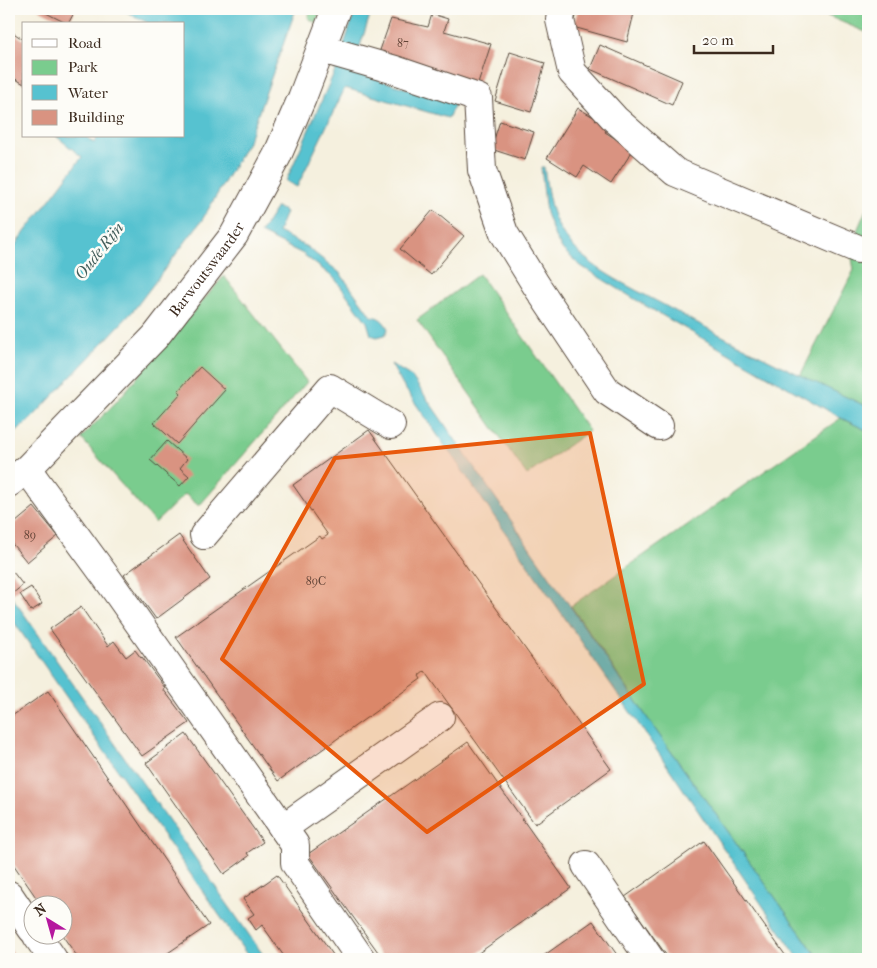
<svg xmlns="http://www.w3.org/2000/svg" width="877" height="968" font-family="'IM FELL French Canon',serif">
	<rect width="100%" height="100%" fill="#fdfcf7"/>
	<filter id="ink" filterUnits="userSpaceOnUse"><feTurbulence type="fractalNoise" baseFrequency=".02" numOctaves="2"/><feDisplacementMap in="SourceGraphic" scale="10" xChannelSelector="R" yChannelSelector="G"/><feConvolveMatrix kernelMatrix="1 2 1 2 8 2 1 2 1" color-interpolation-filters="sRGB"/></filter>
	<filter id="wash" filterUnits="userSpaceOnUse"><feTurbulence type="fractalNoise" baseFrequency=".0096" numOctaves="4" result="noise"/><feDisplacementMap in="SourceGraphic" scale="20" xChannelSelector="R" yChannelSelector="G"/><feGaussianBlur stdDeviation="1.12" result="paint"/><feColorMatrix in="noise" values="0 0 0 0 0 0 0 0 0 0 0 0 0 0 0 0 0 1.4 0 .05"/><feComposite in="paint" operator="in"/></filter>
	<g filter="url(#wash)">
		<rect width="100%" height="100%" fill="#f5f0de"/>
		<path fill="#7acc8e" stroke="#5a7b56" d="M311,9h10l-5,14 -8,-5z
			M811,9h57v24z
			M868,205v202l-68,-31 54,-106 -4,-23z
			M479,274l110,157 -62,44 -110,-155z
			M224,276l83,106 -108,124 -14,-12 -30,29 -74,-85 36,-37z
			M841,418l27,13v528h-49l-162,-227 -86,-126z"/>
		<path fill="#56c2d0" stroke="#487677" d="M121,9h175l-48,133 -46,78 -69,91 -102,108 -22,18v-184l73,-96 -26,-21h29l9,7 4,-7h86v-112h-34z
			M356,9h16l-20,62 103,33 -7,14 -103,-30 -48,99 -11,-6 50,-113z
			M541,167h3c4,26 6,50 22,71 23,31 63,48 96,66 68,37 136,71 206,103v24l-27,-13 -195,-112 -65,-40 -18,-16 -8,-13 -9,-24z
			M277,207l9,5 -8,20 29,15 33,26 31,43c9,1 13,5 17,13l-3,6 -8,2 -6,-2 -4,-13 -32,-43 -32,-25 -43,-21z
			M391,364l21,13 245,355 162,227h-20l-150,-220 -247,-355z
			M9,593l15,21 242,345h-16l-241,-344z"/>
		<g id="blocks">
			<path fill="#d99381" d="M38,9h38l-8,15z
				M578,9h57l-8,33 -54,-15z
				M432,14l16,5 -4,12 47,13 -14,43 -99,-31 13,-37 37,8z
				M9,30l15,10v44l-15,-9z
				M600,45l82,36 -10,24 -82,-36z
				M510,52l35,11 -14,49 -36,-11z
				M578,108l31,18 -4,6 28,18 -22,34 -27,-18 -7,11 -30,-19z
				M500,121l34,11 -9,28 -34,-11z
				M433,210l31,26 -33,39 -31,-26z
				M200,367l25,23 -48,54 -23,-21 27,-30 -3,-2z
				M369,430l242,339 -76,55 -110,-153 -6,5 2,3 -143,102 -102,-144 144,-101 2,3 6,-4 -35,-50z
				M167,441l20,18 -7,9 9,8 -9,10 -30,-26z
				M34,507l24,29 -31,26 -18,-22v-12z
				M179,535l31,44 -54,40 -32,-44z
				M13,572l10,13 -11,9 -3,-4v-15z
				M31,587l11,17 -11,7 -11,-17z
				M81,607l27,39 6,-5 12,16 9,-7 6,8 1,-1 23,31 -2,1 26,34 -47,33 -92,-127z
				M48,691l161,234 -50,34h-80l-17,-24v-29h-20l-33,-48v-140z
				M186,734l77,108 -16,11 2,3 -25,18 -78,-111z
				M468,742l103,146 -101,71h-87l-75,-105z
				M704,841l84,118h-119l-44,-62z
				M277,875l59,84h-50l-24,-34 -6,5 -8,-12 6,-4 -11,-15z
				M593,921l27,38h-81z
				M9,948l8,11h-8z"/>
		</g>
	</g>
	<g filter="url(#ink)">
		<use href="#blocks" fill-opacity="0" stroke="#57483b" stroke-width="1"/>
		<g fill="none" stroke-linecap="round" stroke-linejoin="round">
			<g stroke="#57483b" stroke-width="30">
				<g id="minor">
					<path d="M562,9l-2,11 12,52 43,47 60,53 183,77"/>
					<path d="M322,49l73,21 83,28 4,72 22,63 32,52 71,106 52,35"/>
					<path d="M27,469l82,112 186,264v18l66,96"/>
					<path id="s1" d="M9,483l18,-14 128,-132 79,-102 43,-79 25,-58 34,-89"/>
					<path d="M204,535l126,-147 61,37"/>
					<path d="M283,828l157,-111"/>
					<path d="M586,865l64,94"/>
					<path d="M9,895l23,34"/>
					<path d="M37,936l16,23"/>
				</g>
			</g>
			<use href="#minor" stroke="#fff" stroke-width="28"/>
		</g>
	</g>
	<path fill="#e8590c" fill-opacity="0.2" stroke="#e8590c" stroke-width="4" stroke-linejoin="round" d="M590,433l54,251 -217,148 -205,-173 113,-201z"/>
	<g text-anchor="middle" dominant-baseline="central" stroke-width="5" stroke-linejoin="round" paint-order="stroke">
		<g font-size="12" fill="#624437">
			<text x="403" y="43">87</text>
			<text x="30" y="535">89</text>
			<text x="316" y="581">89C</text>
		</g>
		<g font-size="15" fill="#3b2a1e" stroke="#fdfcf7">
			<text stroke="none"><textPath href="#s1" startOffset="292">Barwoutswaarder</textPath></text>
		</g>
		<g font-size="16" font-style="italic" fill="#445f5c" stroke="#fdfcf7">
			<text transform="translate(99 251) rotate(-52)">Oude Rijn</text>
		</g>
	</g>
	<rect width="877" height="968" fill="none" stroke="#fdfcf7" stroke-width="30"/>
	<rect x="22" y="22" width="162" height="115" fill="#fdfcf7" stroke="#afa8a0"/>
	<rect x="32" y="39" width="25" height="8" fill="#ffffff" stroke="#afa8a0"/>
	<text x="68" y="48" font-size="15" fill="#3b2a1e">Road</text>
	<rect x="32" y="60" width="25" height="15" fill="#7acc8e" stroke="#afa8a0"/>
	<text x="68" y="72" font-size="15" fill="#3b2a1e">Park</text>
	<rect x="32" y="85" width="25" height="15" fill="#56c2d0" stroke="#afa8a0"/>
	<text x="68" y="98" font-size="15" fill="#3b2a1e">Water</text>
	<rect x="32" y="110" width="25" height="15" fill="#d99381" stroke="#afa8a0"/>
	<text x="68" y="122" font-size="15" fill="#3b2a1e">Building</text>
	<g transform="translate(48 920) rotate(323)"><circle r="24" fill="#fdfcf7" stroke="#afa8a0"/>
	<path d="M0-4L9 19L0 12L-9 19Z" fill="#b5179e"/>
	<text y="-8" font-size="14" font-weight="bold" text-anchor="middle" fill="#3b2a1e">N</text>
	</g>
	<path d="M694 45v8h79v-8" fill="none" stroke="#3b2a1e" stroke-width="2.5"/>
	<text x="702" y="45" font-size="15" fill="#3b2a1e" stroke="#fdfcf7" stroke-width="4" paint-order="stroke">20 m</text>
</svg>
